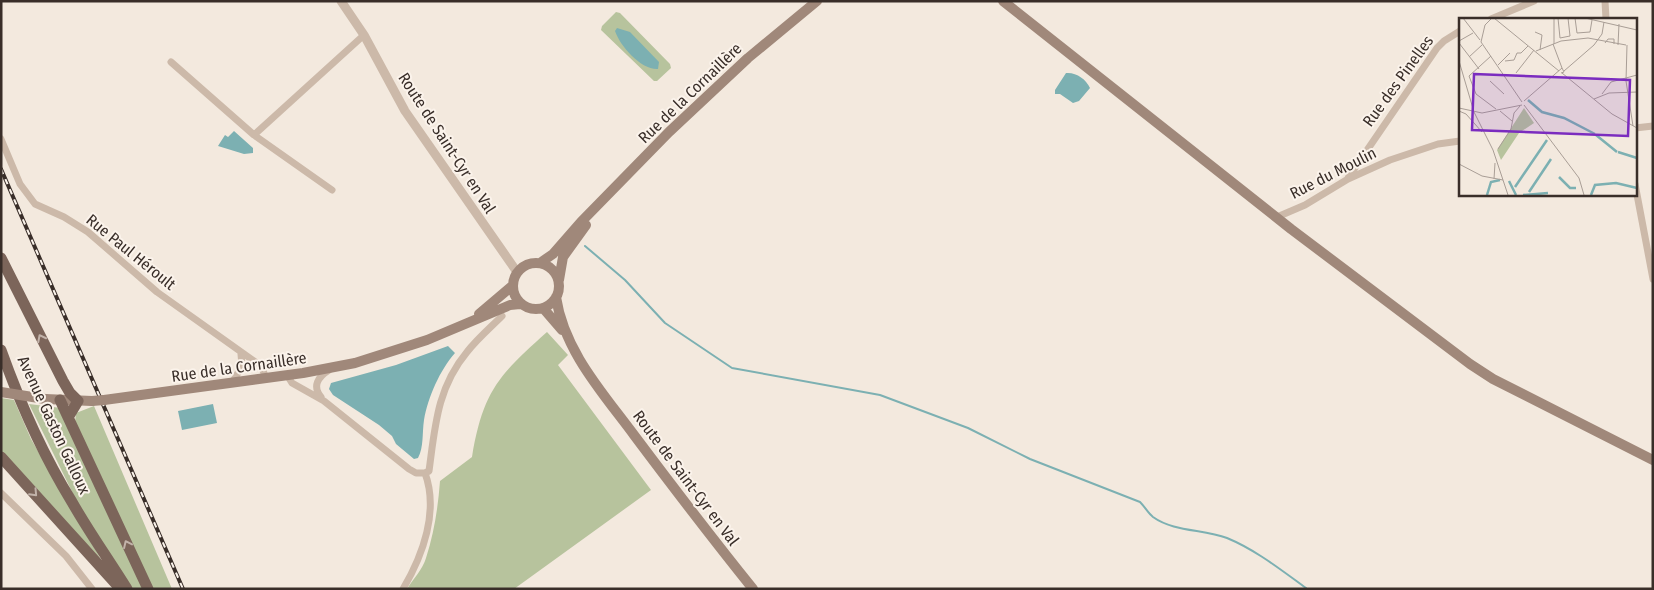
<svg xmlns="http://www.w3.org/2000/svg" width="1654" height="590" font-family="'Fira Sans Condensed',sans-serif">
	<rect width="100%" height="100%" fill="#f3e9de"/>
	<path fill="#b7c39d" d="M616,12l4,1 50,51 1,4 -14,13h-3l-53,-51 1,-4z
		M547,332l21,23 -10,10 93,125 -137,99h-107c6,-10 16,-20 19,-31 8,-25 12,-50 14,-77l32,-24c11,-66 27,-82 75,-125z
		M1,398l13,2 17,39 75,129 -105,-115z
		M29,404l32,4 84,181h-13l-49,-75z
		M94,406l78,183h-21l-76,-167 1,-9z"/>
	<path fill="#7cb0b2" d="M617,28l13,4 29,30 -1,7c-17,1 -38,-23 -43,-38z
		M1066,73c10,-1 20,6 24,15l-11,13 -6,2 -13,-9h-5v-4z
		M234,131l19,17v5l-9,1 -26,-8 7,-11 3,2z
		M448,346l7,7c-15,17 -27,44 -31,67 -2,13 0,27 -6,38l-4,1 -18,-15 -4,-8 -13,-11 -46,-30 -4,-6 2,-6 65,-18z
		M213,404l4,19 -35,7 -4,-19z"/>
	<g fill="none" stroke-linecap="round" stroke-linejoin="round">
		<path stroke="#7cb0b2" stroke-width="2" d="M585,246l40,34 40,43 67,45 148,27 88,33 62,31 110,43c5,5 8,11 13,15 21,15 50,12 74,21 29,12 54,32 79,50"/>
		<path stroke="#ccb9a9" stroke-width="7" d="M1605,1l1,18
			M1491,19l43,-18
			M171,62l83,73 78,55
			M1635,128l18,-2
			M254,135l110,-100
			M1,139l19,45 15,20 29,13 24,15 69,60 104,74 5,12
			M1348,178l89,-130 7,-7 16,-10
			M1635,184l18,95
			M1277,217l28,-12 43,-26 42,-19 48,-16 22,-3
			M287,375l5,8 32,18 85,68 7,4h9
			M232,383l10,-17 -1,-12
			M321,397c-9,-11 -3,-20 8,-27
			M425,473l4,-2c6,-44 8,-83 38,-119 10,-13 23,-24 35,-36
			M1,493l65,63 26,33
			M403,589c20,-34 36,-78 22,-116"/>
		<path stroke="#ccb9a9" stroke-width="9" d="M341,1l23,34 41,76 112,161"/>
		<path stroke="#a0887a" stroke-width="10" d="M1003,1l288,228 179,135 23,15 160,81
			M513 286a23 23 0 1 1 46 0a23 23 0 1 1-46 0Z
			M540,263l13,-9 28,-32 88,-90 79,-74 69,-57
			M559,280l4,-23 23,-32
			M556,297c8,54 47,96 78,138 39,52 78,103 119,154
			M543,308l19,22
			M479,314l33,-28
			M45,399l47,2
			M104,400l199,-27 52,-10 72,-23 83,-35 10,-1"/>
		<path stroke="#7c655a" stroke-width="11" d="M1,258l62,123 7,12 8,8 -9,15
			M1,350c19,53 42,105 71,152 17,30 37,58 55,87
			M60,400l88,189
			M1,457l116,128"/>
		<g stroke="#392e29" stroke-width="4">
			<path id="rail" d="M1,169l182,420"/>
		</g>
		<use href="#rail" stroke="#fbf3eb" stroke-width="2" stroke-dasharray="5.5" stroke-linecap="butt"/>
		<path stroke="#a0887a" stroke-width="10" d="M1,392l44,7
			M92,401l12,-1"/>
	</g>
	<defs><path id="oneway-chevron" d="M-2-3.5L2.5 0L-2 3.5" fill="none" stroke-width="1.6" stroke-linecap="round" stroke-linejoin="round" transform="scale(1.25)"/></defs>
	<g stroke="#c2b3aa">
		<use href="#oneway-chevron" transform="translate(41 338) rotate(-117)"/>
		<use href="#oneway-chevron" transform="translate(34 493) rotate(47)"/>
		<use href="#oneway-chevron" transform="translate(127 544) rotate(-115)"/>
	</g>
	<g text-anchor="middle" dominant-baseline="central" stroke-width="4" stroke-linejoin="round" paint-order="stroke">
		<g font-size="16" fill="#392e29" stroke="#fbf3eb">
			<text transform="translate(1398 81) rotate(-54)">Rue des Pinelles</text>
			<text transform="translate(690 93) rotate(-44)">Rue de la Cornaillère</text>
			<text transform="translate(447 143) rotate(57)">Route de Saint-Cyr en Val</text>
			<text transform="translate(1333 173) rotate(-27)">Rue du Moulin</text>
			<text transform="translate(131 252) rotate(39)">Rue Paul Héroult</text>
			<text transform="translate(239 367) rotate(-8)">Rue de la Cornaillère</text>
			<text transform="translate(54 425) rotate(65)">Avenue Gaston Galloux</text>
			<text transform="translate(686 478) rotate(53)">Route de Saint-Cyr en Val</text>
		</g>
	</g>
	<g transform="translate(1459 18)">
		<rect width="178" height="178" fill="#f3e9de"/>
		<path d="M65,90l10,15 -15,10 -18,27 -4,-10z" fill="#b7c39d"/>
		<path fill="none" stroke="#7cb0b2" stroke-width="2.5" d="M69,82l14,12 22,6 31,16M137,117l21,17M159,134l19,6M100,159l11,11h6M50,163l7,14M56,169l32,-47M70,174l22,-33M28,177l4,-13 9,-2M64,177l25,-2M132,177l4,-10 21,-2 21,5"/>
		<path fill="none" stroke="#a99e96" stroke-width="1" d="M4,0l17,22M33,0l-7,7 -4,17 41,60M35,0l65,53M99,0l2,20 10,-2 -2,-18M116,0l2,15 13,-1 2,-12M126,0l52,12M76,14l7,3 -2,15M0,23l14,-8M0,25l20,26M146,25l3,-4h6v5M94,26l9,24M95,26v-26M159,27l1,-21M168,27l-1,36 7,45M77,33l25,-10 27,-3 38,7M32,38l-22,20 7,18 20,15M10,39l13,-12M0,43l15,51 19,38 15,45M46,43l9,-1 3,-7h4l7,-7M39,47l12,-12M105,53l30,-26 8,-11 2,-12M57,55l18,-23M103,55l50,41 25,14M31,63l14,13M143,76l9,-12 26,-7M135,81l15,-6 28,-1M65,83l38,-33 2,4 -3,1M65,87l55,73 5,17M0,90l23,5 40,-8M0,93l7,3 16,18M41,93l12,10M39,131l13,-20 3,-16 6,-7M0,146l23,12 21,4M35,161l1,-16"/>
		<path fill="#7b2cbf" fill-opacity="0.15" stroke="#7b2cbf" stroke-width="2.5" d="M15,56l156,6 -2,56 -156,-6z"/>
		<rect width="178" height="178" fill="none" stroke="#392e29" stroke-width="2.5"/>
	</g>
	<rect width="1654" height="590" fill="none" stroke="#392e29" stroke-width="5"/>
</svg>
